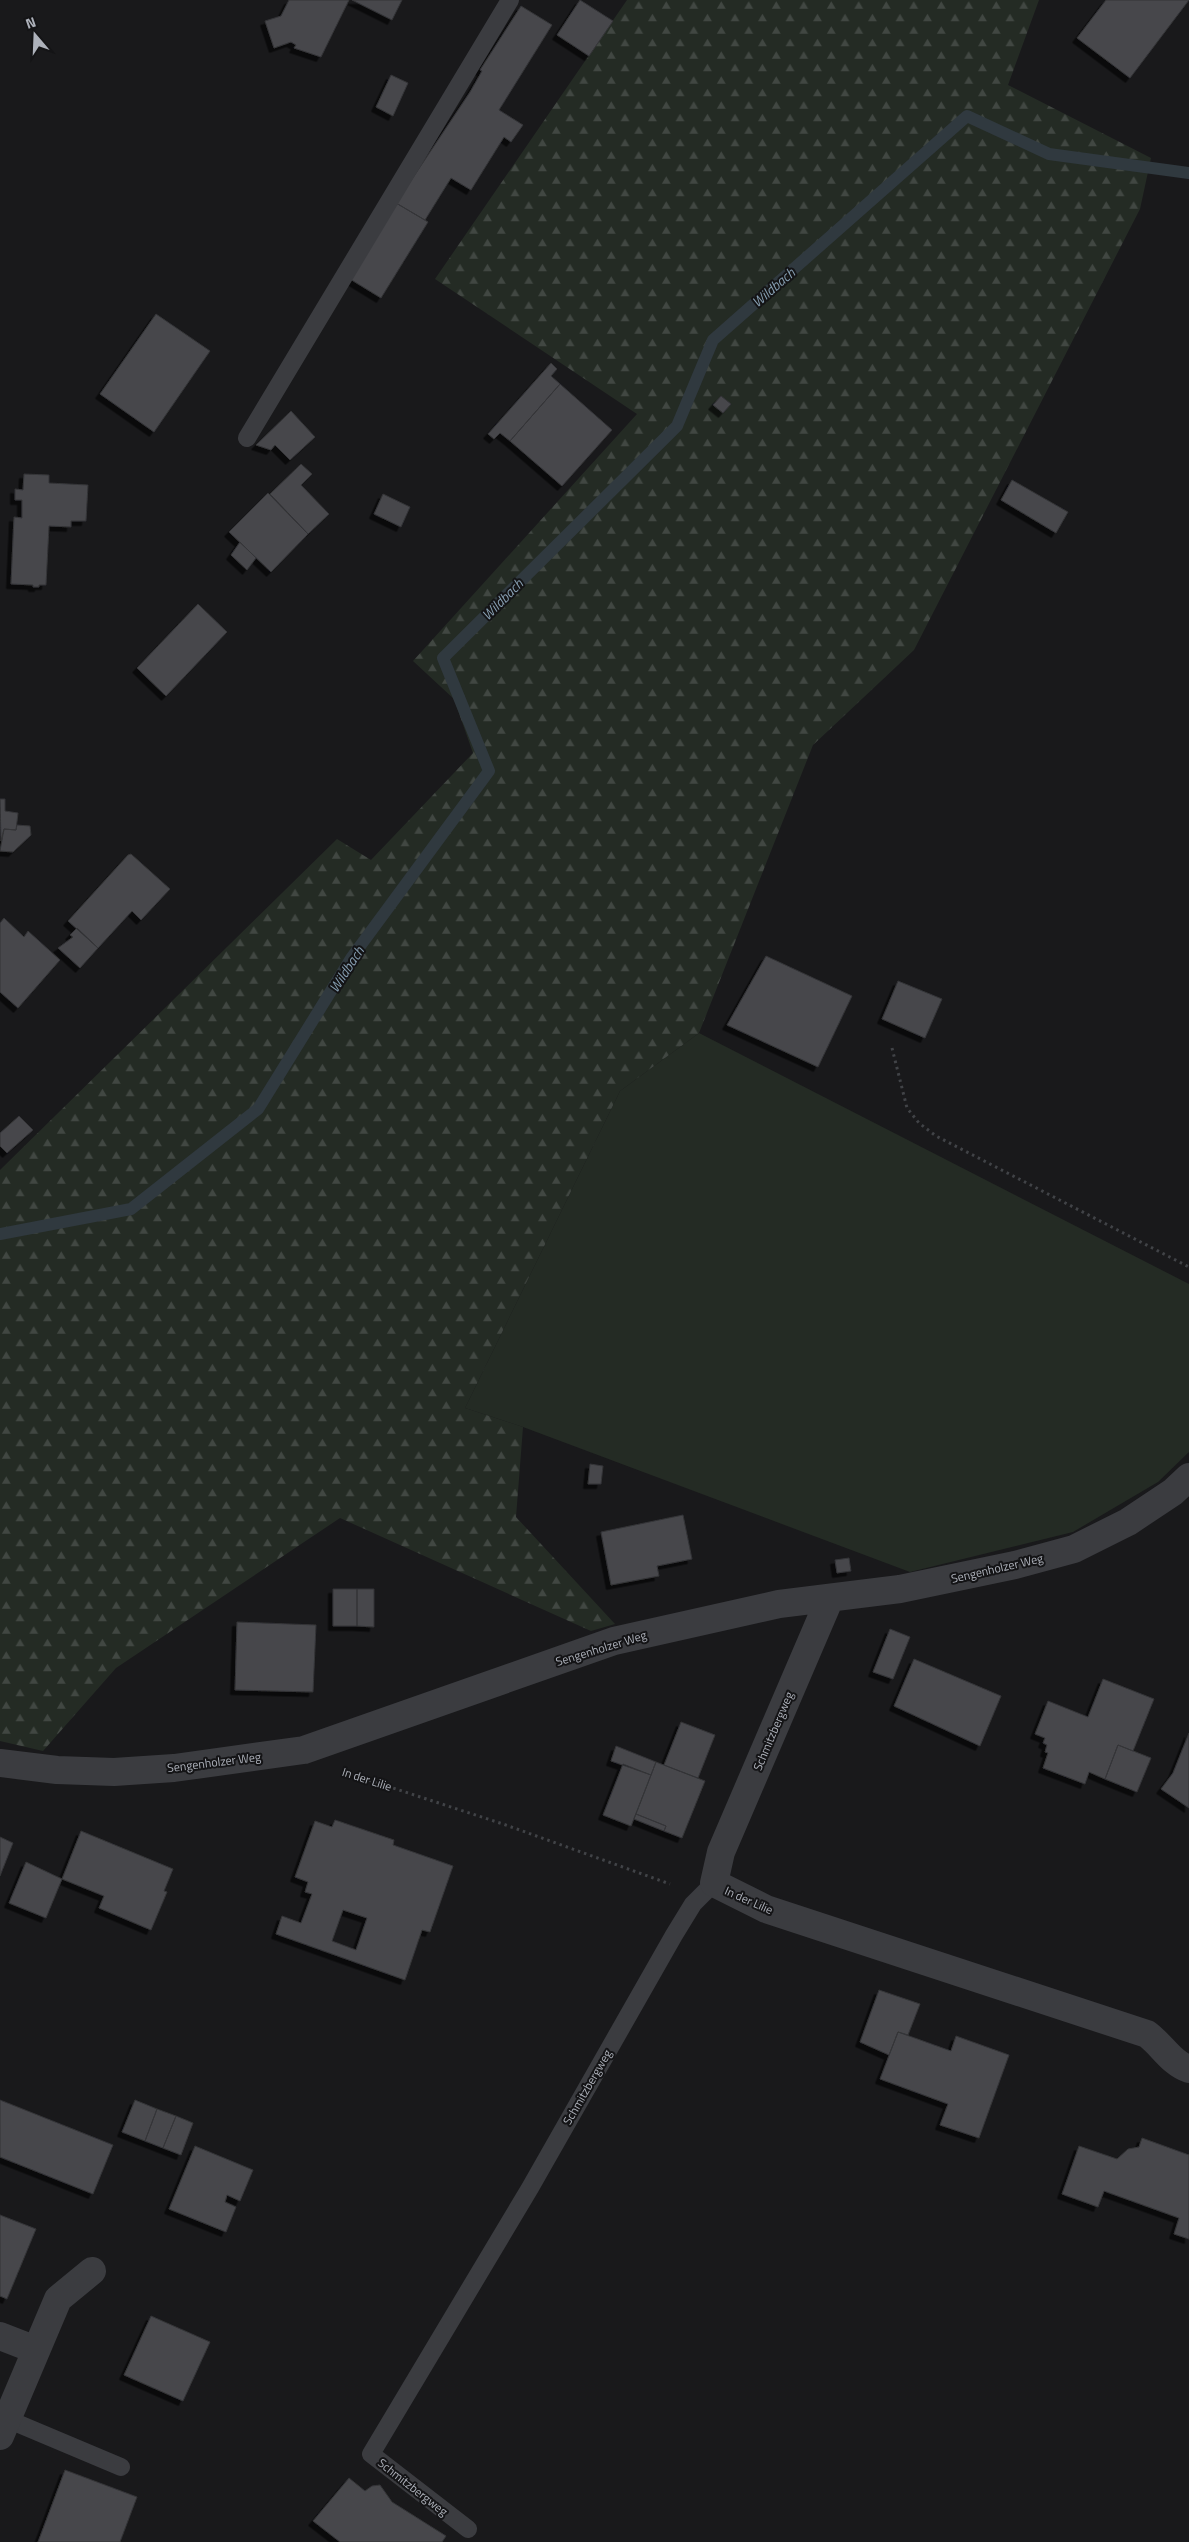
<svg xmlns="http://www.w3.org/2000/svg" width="1189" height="2542" font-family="'Titillium Web',sans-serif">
	<defs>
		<pattern id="forest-firs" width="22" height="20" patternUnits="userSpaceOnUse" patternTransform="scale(1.25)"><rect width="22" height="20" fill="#242b24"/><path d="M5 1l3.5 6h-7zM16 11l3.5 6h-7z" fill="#414742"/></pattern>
		<filter id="shadow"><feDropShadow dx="-4.5" dy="4.5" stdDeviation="0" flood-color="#0009"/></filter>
	</defs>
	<rect width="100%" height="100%" fill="#19191b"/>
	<path fill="#242b24" d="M699,1033l490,251v168l-31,30 -85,50 -163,40 -387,-145 -58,-19 155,-317z"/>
	<path fill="url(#forest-firs)" d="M627,0h412l-31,85 143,73 -11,51 -226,441 -101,95 -114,288 -79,58 -155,317 58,19 -7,90 99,107 -24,7 -251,-113 -224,150 -73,83 -43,-10v-571l337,-331 34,21 102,-107 -19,-54 -41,-38 224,-247 -202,-135z"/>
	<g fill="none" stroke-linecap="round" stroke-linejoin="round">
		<path stroke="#30393f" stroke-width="12" d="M0,1234l131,-25 127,-100 94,-152 137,-186 -46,-113 234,-232 36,-86 254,-224 82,38 140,19"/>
	</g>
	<path fill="#46474b" stroke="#343437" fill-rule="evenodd" filter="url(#shadow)" d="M289,0h60l-28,57 -27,-9 2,-3 -5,-3 -17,6 -9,-27 16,-5z
		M352,0h50l-10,20z
		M580,0l33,21 -24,35 -32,-21z
		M1106,0h83l-59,78 -53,-40z
		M521,6l31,19 -53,85 24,15 -12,17 -7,-5 -33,53 -20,-12 -26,42 -29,-17 74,-111 12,-21 -2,-1z
		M391,75l17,8 -15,33 -17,-9z
		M396,203l32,19 -47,76 -31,-19z
		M156,314l54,37 -56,81 -54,-38z
		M551,363l6,6 -6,7 9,8 -50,57 -10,-8 -6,6 -6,-5z
		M560,384l52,46 -50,56 -52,-45z
		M721,396l10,8 -8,9 -10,-8z
		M291,411l24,26 -25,23 -15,-15 -4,5 -15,-5z
		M301,464l11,10 -11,11 28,29 -21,20 -38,-40z
		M24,474l25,1v8l39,2 -2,36h-15v6l-22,-1 -3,59h-7v2h-6v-2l-22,-1 3,-67 8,1v-18h-7v-11l8,1z
		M1012,480l56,32 -12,21 -55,-33z
		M268,493l40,41 -37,38 -42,-40z
		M383,494l27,13 -9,20 -27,-13z
		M240,542l16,16 -9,12 -16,-15z
		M198,604l29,28 -61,64 -29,-28z
		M0,799h5v12l13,2 -2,17 -12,-1 -3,12z
		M17,825l13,1 1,9 -18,17 -13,-1 4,-22 12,1z
		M131,854l39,35 -29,31 -9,-9 -34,37 -30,-27 60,-66z
		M4,918l20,19 4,-6 32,29 -42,48 -18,-16v-69z
		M77,928l21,20 -18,20 -22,-20 15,-11 -3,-2z
		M766,956l86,40 -34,71 -91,-42z
		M898,981l44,18 -17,39 -43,-19z
		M19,1116l14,14 -26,23 -7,-7v-13z
		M590,1464l13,2 -2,18h-13z
		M683,1515l9,44 -35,7 2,10 -48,9 -10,-53z
		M849,1558l2,13 -14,2 -2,-13z
		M333,1589h24v37h-24z
		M357,1589h17v38l-17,-1z
		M237,1622l79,3 -3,67 -78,-2z
		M890,1629l20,8 -17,42 -20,-7z
		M914,1659l87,37 -21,50 -86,-40z
		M1103,1679l51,20 -21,52 -15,-6 -13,34 -16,-7 -4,12 -42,-16 5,-15 -3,-1 2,-7 -4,-2 2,-5 -10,-4 13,-33 40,16z
		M681,1722l34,13 -17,43 -34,-13z
		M1189,1733v75l-28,-19 12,-16z
		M1118,1745l33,13 -14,34 -32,-13z
		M616,1746l40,16 -5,13 -40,-14z
		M656,1762l49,19 -23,57 -18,-7 2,-5 -30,-12z
		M623,1764l28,11 -20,51 -28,-11z
		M636,1814l30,12 -2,5 -30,-12z
		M335,1820l59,20 -1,5 60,21 -23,66 -8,-2 -17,50 -129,-46 6,-18 19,7 11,-29 -7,-2 3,-10 -13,-5 20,-56 17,6zM343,1910l24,8 -11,32 -24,-9z
		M81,1831l92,38 -9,22 3,1 -16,38 -52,-22 5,-12 -42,-17z
		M0,1837l13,6 -13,33z
		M26,1862l36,17 -16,39 -37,-15z
		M879,1990l41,14 -12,31 -10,-3 -9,23 -29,-13z
		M898,2032l53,19 5,-15 53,19 -30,83 -39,-13 8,-21 -68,-25z
		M0,2100l113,45 -20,49 -93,-37z
		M135,2100l22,9 -12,32 -23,-9z
		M157,2109l19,7 -13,32 -18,-7z
		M176,2116l17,7 -12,32 -18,-7z
		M1142,2138l47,17v84l-15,-5 5,-16 -75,-27 -6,16 -36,-13 17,-48 38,13 11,-10 11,-2z
		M195,2146l58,24 -13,31 -13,-6 -2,7 11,5 -10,25 -57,-23z
		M0,2215l36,14 -29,70 -7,-3z
		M151,2316l59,26 -27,59 -59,-26z
		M65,2470l72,27 -17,45h-82z
		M349,2478l16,13 7,-5 8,-1 12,17 54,34 -4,6h-102l-27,-21z"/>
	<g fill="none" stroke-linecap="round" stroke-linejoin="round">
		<path stroke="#414347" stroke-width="3" stroke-dasharray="2.5 4" stroke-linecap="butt" d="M892,1048l15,60 12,15 17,13 253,131
			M350,1774l153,50 167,60"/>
		<path stroke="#3b3c40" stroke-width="18" d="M247,438l263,-438
			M7,2419l114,48
			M468,2529l-97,-75 159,-266 144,-253 19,-31 21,-21"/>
		<path stroke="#3b3c40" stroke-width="28" d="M830,1598l-109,254 -7,31 52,26 381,125c15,11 24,29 42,35
			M0,1763l57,7 57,2 60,-4 130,-18 310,-109 165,-37 121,-15 115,-24 59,-16 54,-27 45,-30 16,-15
			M0,2336l36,14
			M0,2436l58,-137 34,-28"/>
	</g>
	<g text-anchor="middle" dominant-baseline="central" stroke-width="4" stroke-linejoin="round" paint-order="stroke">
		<g font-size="12" fill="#adb1ba" stroke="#141416">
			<text transform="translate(997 1568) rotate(-13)">Sengenholzer Weg</text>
			<text transform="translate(601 1648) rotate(-17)">Sengenholzer Weg</text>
			<text transform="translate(773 1731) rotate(-67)">Schmitzbergweg</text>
			<text transform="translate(214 1762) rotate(-7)">Sengenholzer Weg</text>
			<text transform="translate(367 1779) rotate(18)">In der Lilie</text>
			<text transform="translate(749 1900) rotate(24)">In der Lilie</text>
			<text transform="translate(587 2087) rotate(-60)">Schmitzbergweg</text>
			<text transform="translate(413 2487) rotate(38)">Schmitzbergweg</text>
		</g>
		<g font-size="14" font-style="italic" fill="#879fb2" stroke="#141416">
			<text transform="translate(773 287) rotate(-41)">Wildbach</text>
			<text transform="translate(502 599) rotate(-45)">Wildbach</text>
			<text transform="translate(346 969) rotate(-57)">Wildbach</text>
		</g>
	</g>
	<g transform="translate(35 35) rotate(341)" stroke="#141416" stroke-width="4" paint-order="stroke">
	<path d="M0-4L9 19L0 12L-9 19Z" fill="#adb1ba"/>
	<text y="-8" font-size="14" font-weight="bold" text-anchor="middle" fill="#adb1ba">N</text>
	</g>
</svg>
